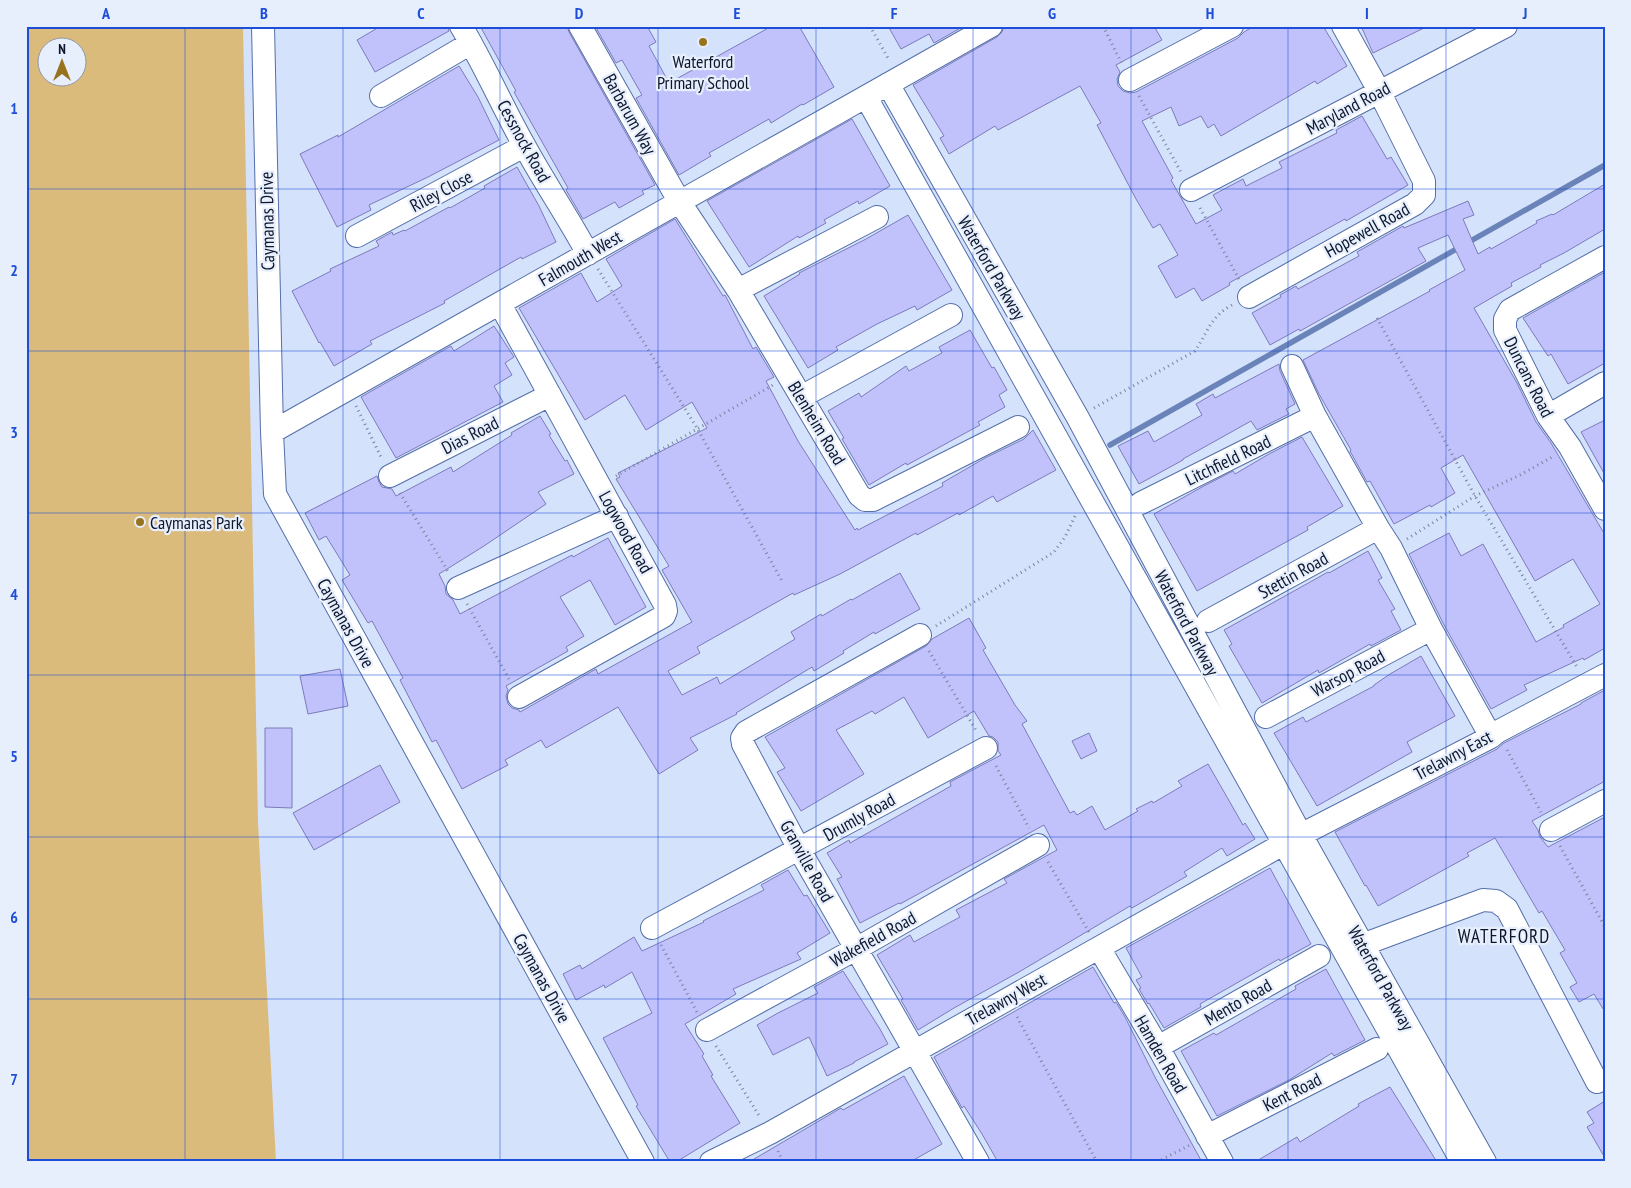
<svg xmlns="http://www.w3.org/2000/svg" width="1631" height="1188" font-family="'PT Sans Narrow',sans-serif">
	<rect width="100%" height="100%" fill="#d5e2fc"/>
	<path fill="#dabb7c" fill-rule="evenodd" d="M26,26h217l15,796 18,340h-250zM48,48h30v30h-30z"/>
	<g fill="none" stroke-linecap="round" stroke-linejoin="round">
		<path stroke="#6a83b8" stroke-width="5.5" d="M1110,445l495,-280"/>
	</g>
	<path fill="#c1c2fb" stroke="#7c7bbb" d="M381,26h67l1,5 -74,41 -18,-32z
		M480,26h87l2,6 86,153 -13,6 2,3 -25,14 -4,-6 -32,17 -17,-29 2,-2 -54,-96 2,-1z
		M595,26h52l9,16 -7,4 20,37 103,-57h27l35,61 -31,18 -1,-1 -31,19 -2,-4 -60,34 2,3 -32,19 -43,-77 6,-3 -20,-35 -6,3z
		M888,26h76l-30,17 -5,-9 -28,15z
		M1004,26h150l8,14 -46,25 4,7 -3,7 1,7 5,5 7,2 6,-1 102,-54 6,-6 10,-6h69l24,40 -30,18 -2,-3 -94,55 -7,-12 -6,4 -7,-12 -22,10 -8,-19 -29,14 31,57 -2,2 9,16 16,28 26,-14 -9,-15 30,-16 3,7 36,-18 -3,-6 58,-29 -1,-3 26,-14 25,43 4,-2 17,28 -62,36 -1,-2 -116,64 1,2 -28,16 -8,-13 -18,10 -18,-32 20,-11 -18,-31 -7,4 -17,-29 -39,-74 4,-2 -21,-37 -82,44 -3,-4 -46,28 -9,-16 4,-2 -31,-51 84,-48 5,-5z
		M1361,26h67l-55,27z
		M459,66l19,31 21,43 -71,37 -59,28 2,5 -34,17 -37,-73 38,-19v2z
		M852,119l38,67 -31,18 -1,-3 -34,19 2,3 -27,15 -1,-2 -49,31 -42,-66z
		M517,167l22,39 17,36 -34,17 -1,-2 -77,44 1,2 -75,38 2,3 -38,22 -14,-24 -1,1 -27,-52 39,-20 -1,-2 49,-23 -3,-5 16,-9 1,3 11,-5 1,1 44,-24 1,1 35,-20 -1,-2z
		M1605,184v45l-41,24 -24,12 1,2 -30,16 1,3 -38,22 43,75 19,39 15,21 54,92v113l-21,12 -1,-2 -59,27 3,5 -36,19 -48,-86 -34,-69 40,-21 12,23 22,-12 53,98 28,-15 -1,-2 37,-21 -27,-45 -38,22 -72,-126 -22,13 14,25 -24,14 -1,-2 -36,19 -24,-43 -3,1 -17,-31 1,-1 -32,-56 -16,-34 127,-69 -1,-1 36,-20 -17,-35 -30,13 8,13 -126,70 -1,-2 -29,16 -18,-32 29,-16 -1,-2 16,-9 2,3 61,-33 -2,-4 46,-26 1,2 64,-27 6,14 -11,4 15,35 12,-7 1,2 46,-26 -1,-2 16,-7 1,1z
		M908,215l44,75 -35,20 -2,-4 -38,18 -41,23 2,3 -30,18 -44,-72 36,-22 -1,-1 67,-34z
		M675,219l48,77 2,-1 28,54 3,-2 18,30 -8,4 32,60 57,89 2,-2 1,2 85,-44 -1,-3 43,-25 39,-19 9,-9 23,40 -59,32 -4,-6 -34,19 -1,-2 -41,22 -1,-2 -76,41 -46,21 -1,-2 -96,54 3,6 -32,18 14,24 35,-18 3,7 75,-45 -4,-7 30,-18 1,2 29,-17 1,1 48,-27 20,36 -45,25 -1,-2 -31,19 1,2 -30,18 -2,-4 -76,46 1,1 -47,24 8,12 -39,24 -41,-67 -72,41 -5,-8 -36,20 3,5 -46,24 -26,-49 -4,2 -32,-62 3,-2 -31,-57 -4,2 -26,-43 8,-5 -24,-39 -7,4 -14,-27 72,-37 2,6 3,5 10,2 4,7 55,-29 2,5 59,-37 -1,-2 29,-17 11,18 -2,1 16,26 2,-1 7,14 -36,18 8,12 -62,42 -45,28 6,12 1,8 7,6 7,14 112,-59 1,2 35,-19 38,69 -31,18 -25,-45 -30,17 24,39 -18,11 2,4 -62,35 2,4 -2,6 2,8 4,4 7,2 1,2 76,-43 2,5 94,-52 -30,-52 7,-4 -53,-87 4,-2 -2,-4 89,-45 -15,-26 -46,28 -21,-35 -40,25 -66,-112 62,-35 16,29 25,-16 -16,-27z
		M1605,272v91l-37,21 -17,-30 -3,2 -25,-38z
		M494,326l20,31 -9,6 7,12 -18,11 9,16 -107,56 -35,-61 90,-51 3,5z
		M970,330l22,38 2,-1 13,23 -8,5 6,12 -27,15 2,3 -73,40 -1,-2 -37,22 -27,-46 2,-1 -16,-27 31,-18 2,4 45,-31 3,5 33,-18 -3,-6z
		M1279,364l1,7 15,33 -9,5 3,5 -32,16 -6,-9 -68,38v1l-44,24 -21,-38 30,-15 6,11 48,-27 -6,-11 17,-10 2,4z
		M1605,420v55l-24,-43z
		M1302,437l41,69 -36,21 1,3 -111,61 -43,-77 48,-27 31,-16 2,3 34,-20z
		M1368,551l14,27 -4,2 17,29 -4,2 10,19 -30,16 -1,-2 -51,29 -1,-3 -56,33 -33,-57 3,-2 -8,-14 104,-58 1,1z
		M969,618l17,30 -3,2 32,55 12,16 -5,3 48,89 4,-2 3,4 15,-9 13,24 33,-19 -2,-2 16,-8 1,2 29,-17 -4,-5 30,-17 35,61 2,-2 10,16 -28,17 -5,-8 -38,24 3,4 -55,32 -2,-2 -111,66 -65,36 -36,22 -17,-30 2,-1 -26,-44 33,-20 4,7 46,-25 -4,-7 51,-27 -3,-4 53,-29 -13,-25 -144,79 -1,-1 -39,20 -23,-44 5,-2 -15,-24 22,-13 1,3 101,-57 -1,-4 51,-27 -3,-4v-9l-5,-5 -4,-1 -15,-25 -46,27 -24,-41 -29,17 -3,-3 -36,19 28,44 -63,37 -24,-39 8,-4 -20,-31 161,-91 6,-7z
		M1421,656l34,60 -48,26 5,10 -95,54 -43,-73 29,-16 3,5 68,-36v-1l16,-11z
		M340,669l8,37 -40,8 -8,-38z
		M1605,690v91l-73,40 6,9 2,7 8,10 57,-30v195l-11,-18 -15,8 -9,-15 7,-4 -17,-30 5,-3 -23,-39 -3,2 -44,-75 -28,15 2,3 -91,50 -12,-21 -1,1 -30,-54 162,-83 7,-6 77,-39v-1z
		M265,728h27v80l-27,-1z
		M1089,733l8,18 -16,8 -9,-18z
		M380,765l20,37 -86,48 -21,-37z
		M1270,868l41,76 -31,17 -1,-2 -79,45 1,3 -37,21 -15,-25 -1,1 -9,-15 2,-1 -5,-8 6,-3 -16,-29z
		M788,870l16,26 3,-1 23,38 -33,20 4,6 -68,30 3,5 -51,30 19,30 -2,2 11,19 -2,1 29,47 -64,39h-6l-34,-56 2,-1 -35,-67 49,-25 -20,-41 -27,16 -1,-3 -28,15 -13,-26 17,-9 2,4 52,-32 8,14 62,-29 -1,-1 61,-31 -3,-5z
		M1093,967l21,36 2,-1 9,15 31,62 46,83h-204l-16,-28 -18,-28 -2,2 -9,-16 -19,-35z
		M1326,969l39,71 -31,16 -2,-3 -43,27 -72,36 -36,-65 33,-18 2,2 80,-46 -1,-3z
		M843,971l37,58 8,15 -34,18v1l-27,13 -18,-39 -36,18 -16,-30 21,-12 40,-20 -4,-6z
		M904,1076l38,68 -32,18h-161l92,-54 2,2z
		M1390,1087l47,75h-182l42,-25 3,5 59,-36 -1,-2z
		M1605,1101v57l-18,-31 7,-4 -7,-11z"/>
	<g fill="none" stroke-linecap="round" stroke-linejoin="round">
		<g stroke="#546fa9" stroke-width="24">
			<path id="minor" d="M263,26l9,406 3,62 368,668
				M461,26c23,38 41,80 63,119 20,37 44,72 64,109
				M580,26l99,175 59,89 121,205 6,5h8l145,-73
				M1130,80l102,-54
				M888,84l190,334 223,417 184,327
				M381,96l90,-53
				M866,97l596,1065
				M1191,190l315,-164
				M357,236l167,-90
				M1605,257l-95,53 -5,9v11l43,86 22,31 35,62
				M738,290l139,-73
				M1249,297l166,-93 9,-9v-14l-45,-90 -36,-65
				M500,304l165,301 1,6 -2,5 -145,81
				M1292,366l23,50 63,112 13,20 40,81 60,108
				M801,397l150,-82
				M1548,416l57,-33
				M272,432l719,-406
				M390,476l160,-81
				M1141,503l174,-87
				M458,588l159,-72
				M1208,621l170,-93
				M920,635l-174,97 -4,6 1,6 56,105 179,313
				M1266,717l165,-88
				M1551,830l54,-29
				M652,928l334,-180
				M1362,945l121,-45 13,1 11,8 90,173
				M1099,948l59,99 64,115
				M707,1030l149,-81 182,-104
				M1158,1047l161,-91
				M1207,1136l170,-87
				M711,1162l59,-29 515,-290 206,-106 6,-5 108,-57"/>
		</g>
		<path stroke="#79859d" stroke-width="3" stroke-dasharray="1 4" stroke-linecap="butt" d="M870,26l19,34
			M1103,26l19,38
			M1139,96l43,78
			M1200,208l40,73
			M598,269l99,159 86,155
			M1377,318l98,178 102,171
			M356,406l26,53
			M1094,408l101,-57c13,-19 15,-34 37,-46
			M616,476l157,-91
			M400,493l49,80
			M1407,539l68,-43 45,-21 34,-19
			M467,604l42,75
			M936,626l118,-74 11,-15 11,-23
			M929,651l48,81
			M1507,750l34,62
			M996,766l33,62
			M1560,846l45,81
			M1048,862l41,70
			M661,945l37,69
			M1017,1017l80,145
			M716,1046l44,71
			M778,1151l5,11
			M1157,1162l33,-17"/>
		<use href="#minor" stroke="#fff" stroke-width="22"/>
	</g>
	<path fill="none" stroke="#1d4ed8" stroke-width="1" stroke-opacity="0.55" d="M185,26v1136M343,26v1136M500,26v1136M658,26v1136M816,26v1136M973,26v1136M1131,26v1136M1288,26v1136M1446,26v1136M26,189h1579M26,351h1579M26,513h1579M26,675h1579M26,837h1579M26,999h1579"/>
	<g fill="#97731d" stroke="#e8effc" stroke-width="2">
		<circle cx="703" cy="42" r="5"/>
		<circle cx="140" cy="522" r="5"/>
	</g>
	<g text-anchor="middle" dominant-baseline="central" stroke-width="4.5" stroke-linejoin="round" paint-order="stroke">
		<g font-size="18" fill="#0c162d" stroke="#e8effc">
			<text x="703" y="61">Waterford<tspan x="703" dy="21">Primary School</tspan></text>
			<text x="150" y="522" text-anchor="start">Caymanas Park</text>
		</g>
		<g font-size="18" fill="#0c162d" stroke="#e8effc">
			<text transform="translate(1348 108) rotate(-28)">Maryland Road</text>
			<text transform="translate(630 114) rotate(61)">Barbarum Way</text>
			<text transform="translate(524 141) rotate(61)">Cessnock Road</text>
			<text transform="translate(441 191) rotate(-28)">Riley Close</text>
			<text transform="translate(267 221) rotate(-91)">Caymanas Drive</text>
			<text transform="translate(1367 230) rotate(-29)">Hopewell Road</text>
			<text transform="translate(580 258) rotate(-30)">Falmouth West</text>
			<text transform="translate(992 268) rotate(60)">Waterford Parkway</text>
			<text transform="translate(1529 377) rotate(63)">Duncans Road</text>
			<text transform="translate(817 423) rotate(59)">Blenheim Road</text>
			<text transform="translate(470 435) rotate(-27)">Dias Road</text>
			<text transform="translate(1228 460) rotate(-26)">Litchfield Road</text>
			<text transform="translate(626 532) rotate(61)">Logwood Road</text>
			<text transform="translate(1293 575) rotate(-29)">Stettin Road</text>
			<text transform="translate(346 623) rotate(61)">Caymanas Drive</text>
			<text transform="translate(1187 623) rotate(62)">Waterford Parkway</text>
			<text transform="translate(1348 673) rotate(-28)">Warsop Road</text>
			<text transform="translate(1453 755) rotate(-28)">Trelawny East</text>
			<text transform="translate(859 817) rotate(-29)">Drumly Road</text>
			<text transform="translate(807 861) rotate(61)">Granville Road</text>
			<text transform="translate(873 939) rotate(-29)">Wakefield Road</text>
			<text transform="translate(542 978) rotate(61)">Caymanas Drive</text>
			<text transform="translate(1381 978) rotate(61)">Waterford Parkway</text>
			<text transform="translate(1006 999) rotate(-29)">Trelawny West</text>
			<text transform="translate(1238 1002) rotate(-30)">Mento Road</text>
			<text transform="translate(1161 1054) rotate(60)">Hamden Road</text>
			<text transform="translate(1292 1092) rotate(-27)">Kent Road</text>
		</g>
		<g font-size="19" letter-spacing="1" fill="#0c162d" stroke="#e8effc">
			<text x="1504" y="936">WATERFORD</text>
		</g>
	</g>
	<rect width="1631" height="1188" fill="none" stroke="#e8effc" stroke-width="55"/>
	<g transform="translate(62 62)"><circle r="24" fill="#e8effc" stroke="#9098a9"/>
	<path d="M0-4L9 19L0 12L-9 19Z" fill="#97731d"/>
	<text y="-8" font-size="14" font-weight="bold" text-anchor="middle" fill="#0c162d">N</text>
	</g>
	<rect x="28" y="28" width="1576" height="1132" fill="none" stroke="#1d4ed8" stroke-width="2"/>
	<g font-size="16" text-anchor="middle" font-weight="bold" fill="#1d4ed8">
		<text x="106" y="19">A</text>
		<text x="264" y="19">B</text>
		<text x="421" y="19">C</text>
		<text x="579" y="19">D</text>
		<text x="737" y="19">E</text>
		<text x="894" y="19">F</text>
		<text x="1052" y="19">G</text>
		<text x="1210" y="19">H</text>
		<text x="1367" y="19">I</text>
		<text x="1525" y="19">J</text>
		<text x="14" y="114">1</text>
		<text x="14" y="276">2</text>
		<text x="14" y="438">3</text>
		<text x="14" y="600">4</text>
		<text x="14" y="762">5</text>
		<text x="14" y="923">6</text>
		<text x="14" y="1085">7</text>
	</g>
</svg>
